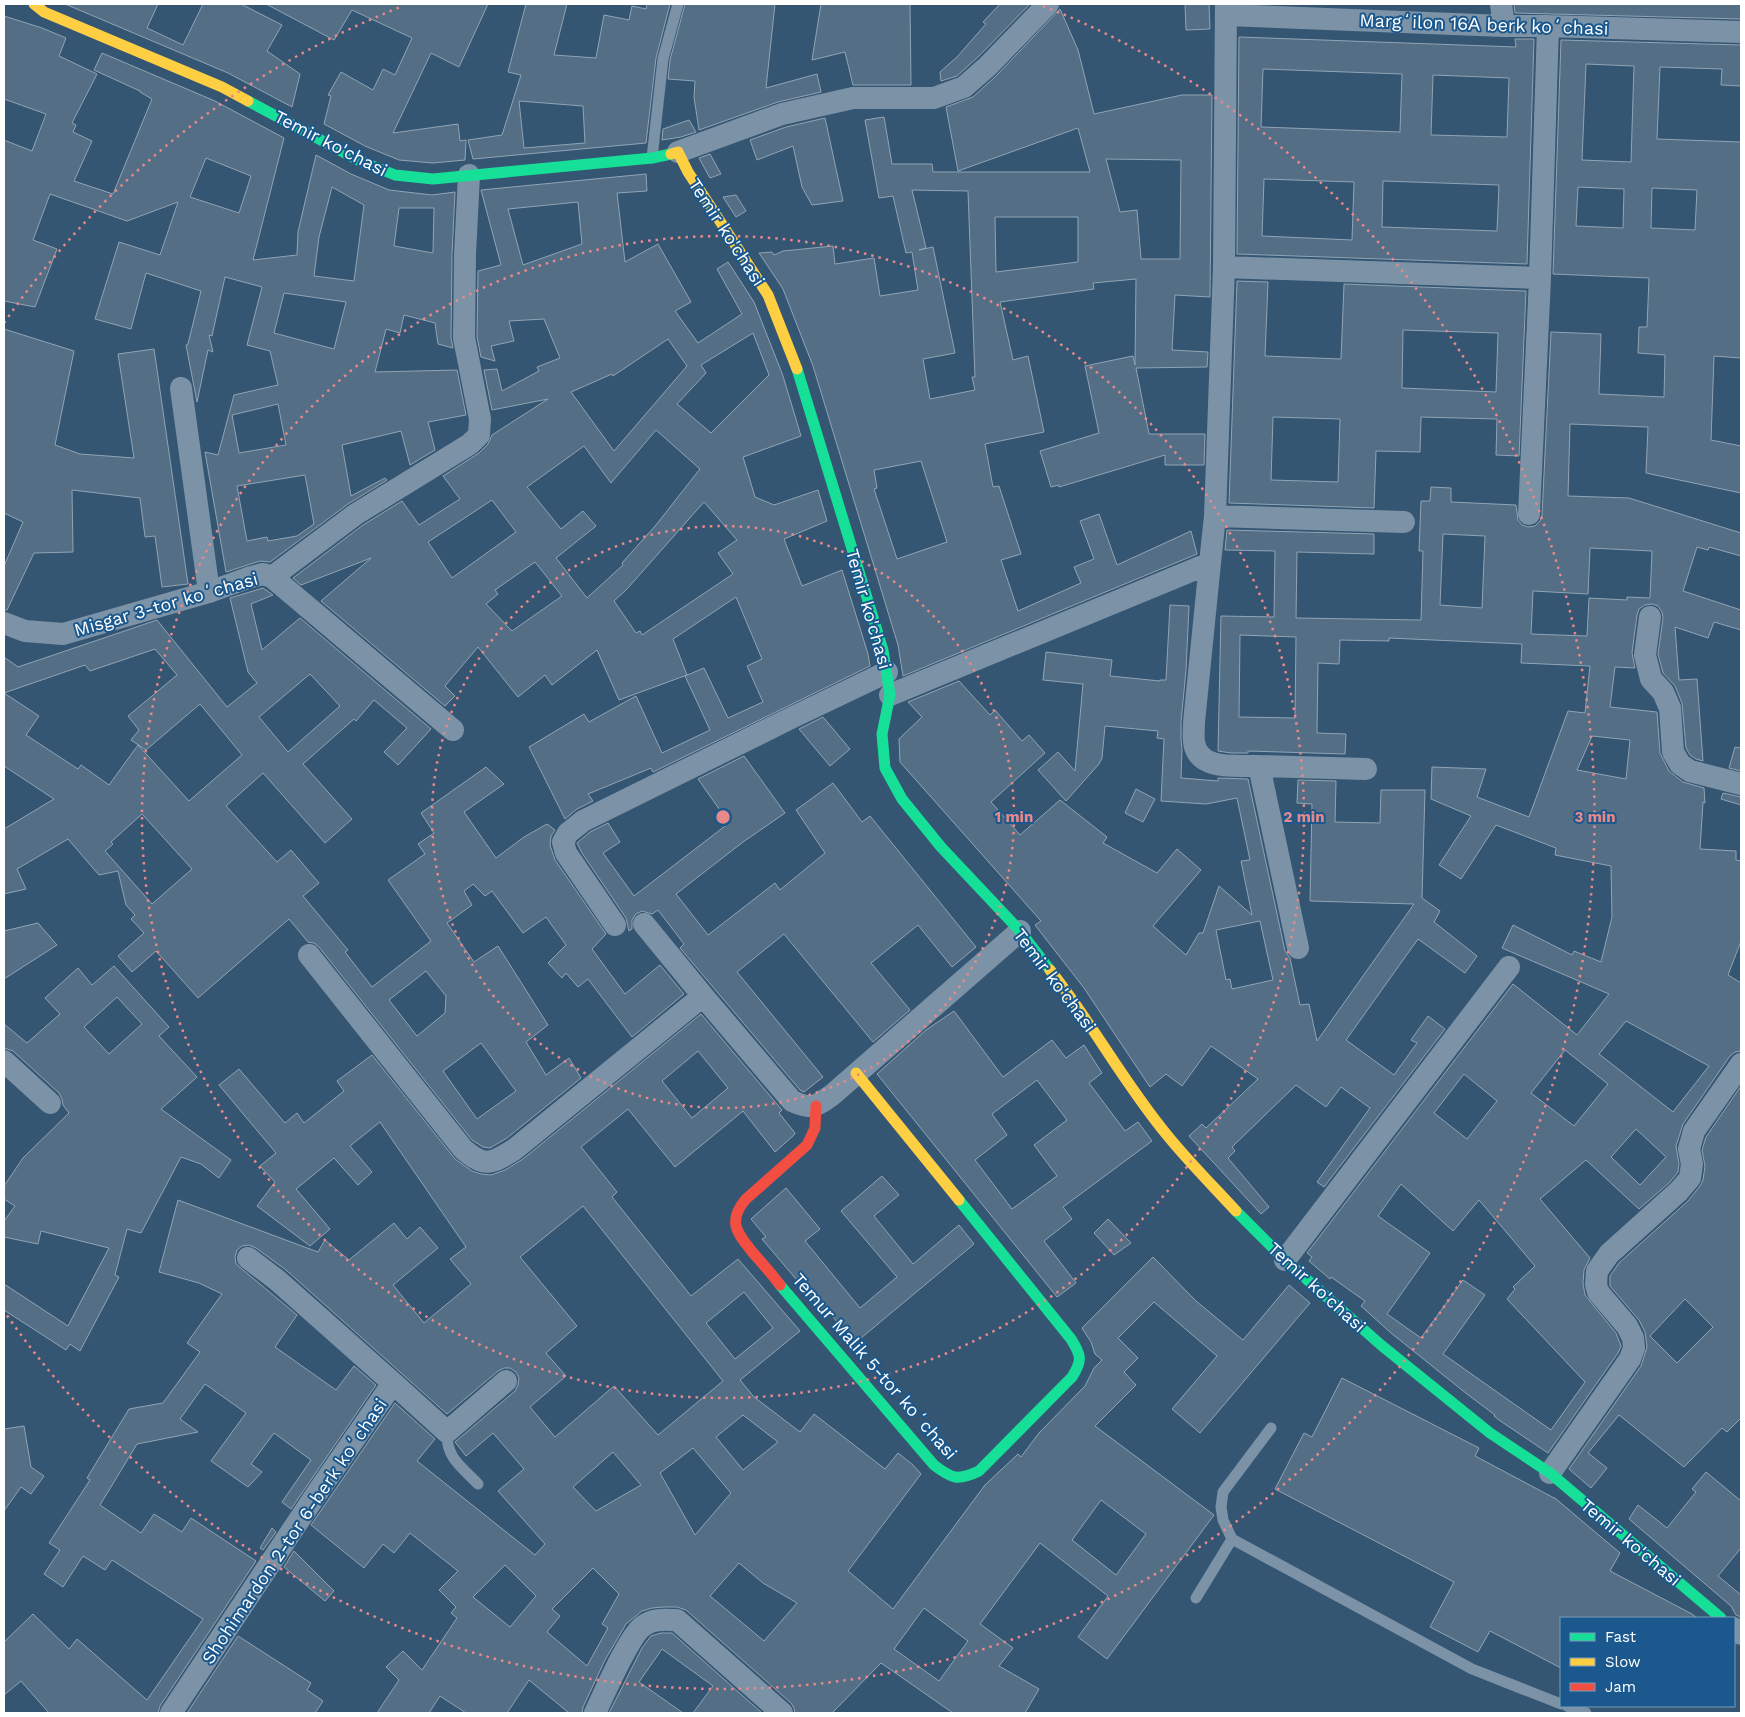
<svg xmlns="http://www.w3.org/2000/svg" width="1745" height="1717" font-family="'Work Sans',sans-serif">
	<rect width="100%" height="100%" fill="#355673"/>
	<path fill="#536e85" stroke="#91a4b5" fill-rule="evenodd" d="M65,4h93l-11,24 36,17 20,-41h38l41,21 -15,26 33,23 -8,33 -64,-34z
		M266,4h222l-29,63 -28,-14 -38,80 65,-9 2,17 6,-1 -1,20 -32,3 -34,-3 -34,-14 -41,-22 7,-28 -3,-1 13,-23 32,18 10,-21 12,6 17,-37 -60,-28 -18,30z
		M526,4h41l-13,51 42,3 8,-43 25,5 3,-14 14,3 1,-5h23l-14,54 -10,85 -173,16 -5,-19 34,-5 19,-60 -13,-3zM519,101l64,5 2,37 -61,5z
		M685,4h90l-9,84 51,-14 4,18 -43,10 -79,28 -5,-33 1,-16 -27,-2 2,-19z
		M821,4h89l1,81h-58l-8,-33 -33,8z
		M1000,4h30l-51,52 -22,20 -16,5 -1,-9 17,-15 29,-33 -3,-2z
		M1185,4h24l1,25 -24,1z
		M1514,4h227v15l-226,-6z
		M1060,9l18,41 16,64 88,-19h30l-2,202 -35,-2 -3,55 36,2 -1,15 -71,1 13,66h56l-1,31h-39v-10l-106,32v-2l-8,2 -11,-36 59,-18 -14,-67 48,-10 2,9 1,-86 -43,4 1,6 -94,13 13,58 15,-4 16,76 -59,12 8,43 6,-1 22,68 -20,6 17,51 63,-28 -7,-16 20,-8 -14,-38 19,-7 18,51 74,-34 6,23 -294,122 -5,-31 -85,-279 -30,-77 -24,-36 13,-1 2,3 9,-4 50,-5 2,18 39,-6 6,38 38,-6 -6,-38 -6,1 -13,-57 -14,2 -14,-78 19,-3 8,47h40l1,8h157l-12,-44 -120,43 -12,-64 27,-10 24,-22zM1106,159l75,1 -1,99h-39l-4,-49 -17,2zM912,190l56,1 7,186h-3l3,13 -45,9 -7,-40 32,-6 -22,-106 -14,3 7,-2zM995,217h83v45l-82,10zM921,461l26,81 -50,17 -23,-70 3,-1 -3,-18z
		M4,16l38,12 24,10 -7,18 38,18 -25,49 4,2 -3,7 19,9 -18,40 39,13 39,-95 -12,-7v-1l-46,-21 8,-17 113,48 69,37 -31,122 44,-5 1,-23 18,-77 35,19 38,16 43,5 23,-3 -3,62 -1,84 2,10 -15,-4 -3,-21 -31,-8 -4,18 -14,-4 -11,43 82,-2 9,45 -38,7 7,28 -25,15 -9,-34 -59,14 9,51 34,-18 2,2 -39,24 -78,58 -10,-1 -34,11 -21,-120 13,3 16,-60 44,-10 -8,-34 -23,-6 15,-58 -37,-10 -13,59 -3,-1 4,17 -5,-2 -11,52 -11,-57 2,-1 13,-53 -55,-18 -15,56 -36,-10 24,-77 41,13 18,-53 -51,19 -77,-27 -17,46 24,9 -22,58 -31,-6v-161l28,11 14,-37 -42,-15zM206,158l45,18 -12,37 -49,-16zM332,187l32,18 -10,76 -40,-5 5,-39zM399,208h35l-1,45 -39,-7zM284,293l62,9 -12,47 -60,-16zM278,404l8,41 -47,8 -7,-38zM305,475l9,49 -17,12 -29,5 -1,-4 -20,4 -10,-55z
		M1239,37l277,10 -1,-8h19l-7,225 -290,-10zM1263,69l139,5 -2,58 -139,-5zM1433,75l76,3 -2,59 -76,-2zM1264,179l90,3 -2,58 -90,-4zM1383,181l116,4 -2,46 -115,-4z
		M1561,40l180,5v41l-20,-1 1,-16 -62,-2 -3,72 84,3v216l-27,-2 -3,84 30,6v47l-95,-20 2,-46 -78,-3 -2,72 61,2 112,35v23l-32,-9 -1,3 -11,-3 -14,44 58,19v20l-27,-8 -6,16 -33,-11 4,53 18,-1 6,82 -7,-2 -6,-4 -4,-7 -4,-45 -7,-17 -12,-13 -5,-19 5,-36 -1,-6 -4,-6 -6,-2 -7,1 -6,4 -2,6 -5,38 3,15 -20,-1 -5,40 47,5 3,41 9,18 14,11 21,6 1,15 -2,-1 -3,47 36,2v9l5,1v80l-13,34 13,8v68l-6,1 -5,4 -47,68 -7,22 3,18 -1,8 -8,10 -31,27 -53,-49 -46,39 50,59 -6,12 -1,13 2,12 31,38 5,13 -3,7 -70,100 -49,-33 -5,-4 1,-1 -28,-21 -76,-61 -30,-27 4,-5 -34,-24 -1,2 -21,-18 3,-4 -5,-4 206,-269 64,51 32,-41 -107,-46 11,-23 59,30 2,-4 27,11 11,-45 -1,-51 -56,-11 1,-7 -60,-23 -35,54 -22,-14 32,-49 -40,-17 1,-32 54,2 -9,28 52,20 39,-106 17,2 5,-47 -69,-3 1,-19 -133,-6v3l-49,-1 -1,24 -21,-1 -1,70 29,1 -1,20 -97,-3v2h-17l-13,-2 3,-135 53,1 1,-66 -50,-1 2,-20 147,4v20l-77,-2 -1,66 125,2 2,-69h-4l2,-50h9l1,-14 20,1v14l65,3 2,15 4,5 6,2 7,-1 5,-5 2,-6 9,-183 50,2 -2,60 65,3 1,-42 -27,-2 1,-26h8l2,-49 -96,-4zM1586,64l48,2 -3,96 -49,-2zM1578,187l46,2 -1,39 -47,-2zM1652,188l45,2 -2,40 -44,-2zM1443,534l42,2 -3,72 -42,-3zM1590,548l62,3 -2,47 -23,-1v3l-38,-2 -2,38 -56,-2 2,-43 55,3zM1240,635l56,2 -1,81 -56,-1zM1592,736l38,4 -4,39 -49,-9zM1626,1021l83,45 -36,46 -74,-58zM1565,1050l43,34 -34,42 -43,-33zM1464,1074l33,27 -30,38 -33,-26zM1636,1129l30,28 -26,28 -29,-28zM1401,1184l52,47 26,-31 56,66 -22,21 2,2 -8,10 78,83 -34,48 -108,-76 42,-59 -22,-15 -42,58 -34,-24 43,-61 -52,-37z
		M825,118l18,83 -31,4 -10,-18 -9,-41 -36,14 -7,-20 36,-13z
		M689,120l7,12 -15,5 -19,3 1,-11z
		M710,154l11,20 -11,4 -11,-20z
		M646,174l1,17 -30,2 8,69 33,-18 33,58 -16,9 23,32 44,-29 -25,-45 11,-7 26,40 29,74 18,60 -58,21 12,40 19,8 44,-15 9,31 -43,18 18,47 40,-16 26,84 2,12 -217,106 -2,-4 -63,26 5,7 -16,8 -12,10 -36,-72 55,-33 5,8 47,-26 26,57 48,-23 -25,-54 19,-8 24,50 35,-16 -16,-36 15,-7 -26,-62 -63,42 14,36 -68,25 -22,-50 -45,35 -7,-10 -27,22 -40,-50 -33,39 10,10 -10,10 -124,-105 50,-43 -70,27 -8,-7 70,-53 39,-24 17,24 41,-26 -17,-23 36,-23 9,-9 4,-9 56,-36 -56,11 -8,-40 13,-1 5,22 37,-20 -2,-4 23,-9 -16,-39 -35,2 5,20 -23,5 4,15 -14,-4 -4,-20 1,-66 23,-6 -20,-75zM578,202l4,42 -59,21 -15,-56zM753,333l16,42 -58,58 -34,-29 29,-31 -5,-8zM668,339l19,27 -73,85 -43,-59 41,-18 1,2zM656,430l44,39 -44,56 -34,38 1,2 -36,33 -31,-40 40,-32 -13,-15 -22,18 -34,-42 57,-41 27,37zM492,500l24,32 -64,46 -24,-36zM704,502l33,38 -19,13 15,21 -91,61 -2,-4 -4,2 -22,-32 13,-12zM535,562l27,34 -50,35 -26,-27 12,-10 -3,-4z
		M736,195l10,16 -10,6 -13,-20z
		M1237,281l31,1 -3,74 76,3 3,-75 182,7 -7,165 -23,-1 1,-36 -76,-2 -1,35 -44,-1 -2,57 -145,-5zM1403,330l95,3 -2,59 -94,-4zM1273,417l67,2 -2,63 -67,-2z
		M4,329l70,22 -19,94 25,9 54,4 -16,-104 36,-5 34,235 -26,3 -7,-51 -10,1 -5,-39 -68,-8 1,62 -39,1 -27,57h-3v-44l19,-44 -19,-9z
		M263,588l10,7 -22,9 11,46 38,-32 131,111 -33,36 -14,-13 23,-24 -33,-28 -18,21 -2,-2 -51,45 49,55 -27,24 -62,-70 -37,33 51,56 14,-12 28,33 -16,13 45,54 -3,2 27,35 59,-46 -43,-61 37,-26 -7,-10 16,-11 -13,-20 65,-46 18,17 -40,28 32,46 28,-21 23,-13 8,6 -4,6 -1,9 5,15 51,74 -14,15 33,45 35,-29 24,29 -52,43 -44,-58 -10,8 -12,-14 -4,5 -14,-15 18,-18 -20,-28 -23,16 -31,-42 -7,5 -12,-12 -9,7 8,14 -25,18 27,39 24,-16 50,79 -22,17 20,33 23,-17 12,20 -74,60 -17,10 -7,-1 -11,-7 -153,-193 -5,-4 -6,-1 -19,-23 -91,79 -42,-47 -24,21 -14,-16 26,-23 -13,-14 4,-4 -9,-10 -8,-34 -19,4 -31,-36 -51,30 9,20 -22,5v-65l50,-30 -50,-33v-109l14,10 139,-47 70,87 30,-24 -9,-11 -18,-74zM155,649l22,26 -49,41 11,14 -8,10 15,10 54,-46 42,51 -53,46 -51,-56 -29,40 -28,-20 -3,4 -52,-34 13,-19 -35,-23 81,-28 5,6zM310,674l30,32 -52,46 -29,-35zM142,814l50,55 -40,35 -47,-53 8,-7 -2,-2zM426,971l20,25 -1,17 -28,23 -28,-36zM481,1043l35,48 -39,28 -34,-48z
		M1170,605l19,1 -3,64 -5,52v18l1,9 -1,29 37,3v-3l30,1 37,172 5,7 10,47 9,-1 8,37 97,-137 -104,-3 2,-97 -15,-1 1,-23 38,1 -1,41 45,1 1,-33h44l-3,108 18,13 -6,11 43,34 -12,17 -47,-34 -72,101 48,35 23,-32 -6,-3 17,-24 17,13 -121,158 -7,-5 53,-74 -29,-21 -15,20 -30,-22 -64,62 3,4 -7,7 41,49 -8,7 -72,-78 13,-12 4,4 52,-49 -47,-33 -29,40 -16,-12 -16,13 -66,-99 -49,-63 6,-4 -141,-159 -1,-23 23,-22 -14,-15 51,-21 31,34 5,-5 27,31 7,-6 16,18 -54,49 29,33 40,-35 47,37 -4,6 54,30 20,-24 24,21 -48,56 33,29 13,-22h4l16,-47 33,29 -11,-54 9,-1 -13,-62 -31,6 -45,-3 3,-62 -7,-1 1,-7 -53,-5 -3,32 -3,6 -33,37 -28,-31 20,-18 17,19 8,-87 -40,-4 3,-28 66,8 -2,16 50,5v-1h6zM1260,921l13,59 -41,9 -2,-10 -4,1 -10,-50z
		M823,717l27,32 -20,17 -31,-37z
		M1735,747l6,1v23l-12,-3z
		M744,756l41,57 -42,29 -67,52 32,41 67,-52 5,7 45,-37 -29,-43 37,-27 29,39 8,-6 106,131 -24,20 -34,-42 -47,38 39,47 -37,32 -89,-108 -47,38 86,105 -19,15 -4,-2 -120,-142 4,-4 -26,-34 -6,4 -10,-3 -6,3 -4,6v9l-3,2 -3,-13 -44,-65 -5,-10 13,-11 18,-9 12,19 -17,11 31,43 95,-73 -31,-44z
		M1136,789l19,10 -12,23 -18,-9z
		M1723,793l18,4v8l-20,-6z
		M38,923l19,22 -53,34v-48z
		M114,966l55,61 -10,9 38,41 -36,32 70,51 -12,18 -18,-14 -20,-7 -40,76 -14,-4 -12,46 4,2 -39,74 -10,-7 -4,6 -62,-40v-26l64,42 41,-78 -68,-17 -3,13 -34,-7v-16l11,-15 -11,-7v-13l19,-28 46,-45 -6,-8 -1,-6 -3,-6 -46,-42 -9,-3v-24l23,19 33,-29 -15,-16 33,-30 14,17zM117,997l25,27 -33,30 -25,-27z
		M954,1011l49,66 49,-37 14,18 18,-13 18,28 -13,10 36,48 13,-9 14,19 -89,66 9,12 -28,22 32,42 -19,14 -180,-223 49,-44zM1037,1080l30,40 -33,25 23,31 -45,33 -37,-49 32,-25 -15,-21z
		M701,1014l81,96 -3,3 16,20 -1,2 -19,17 -32,-41 -68,56 -47,-58 -47,38 36,45 -5,5 79,99 47,-37 62,72 -60,49 14,17 46,35 14,-18 71,55 13,-16 15,12 8,9 -73,97 45,38 92,-124 33,-31 3,3 18,-24 46,-47 9,-18 8,-8 -7,-6 -4,-12 -9,-14 71,-71 43,44 47,39 46,-55 21,18 -110,130 -28,-24 45,-53 -63,-54 -36,36 20,20 -14,14 12,13 -41,41 119,89 -107,144 -29,-22 30,-41 -68,-53 -60,81 33,24 -14,18 40,23 -14,24h-72l-72,-50 -49,50h-37l-1,-5 -3,-5 -105,-93 -9,-3h-13l-12,1 -10,3 -16,13 -21,36 -22,47 -1,6h-13l-40,-33 -22,33h-41l-26,-17 -11,17h-52l22,-33 -13,-13 17,-16 19,19 35,-52 -6,-5 5,-6 -17,-17 19,-19 -48,-38 -16,20 -11,-9 -19,24 -53,-43 84,-122 40,36 -18,22 118,94 10,-11 -47,-53 26,-22 -31,-36 -27,23 -11,-14 60,-51 3,-6 1,-7 -3,-6 -6,-4h-6l-6,3 -51,43 -161,-144 -30,-22 -7,-3 -7,1 -5,4 -2,7 1,7 61,51 -22,32 61,43 18,-24 22,19 -85,124 -9,-7 29,-42 -37,-27 -23,31 11,8 -14,15 -37,-26 35,-48 -41,-29 -25,35 18,13 -61,12 -37,61 41,28 13,-19 28,18 9,-14 65,43 -96,145 -2,7h-109l-28,-32 -17,14v-53l29,-28 36,35 8,-10 70,61 56,-81 -91,-59 -7,10 -22,-14 -20,31 -19,-13 16,-24 -11,-7 41,-63 -3,-2 42,-69 34,-6 37,-51 -13,-9 35,-49 -23,-11 -40,-11 19,-72 140,52 7,-12 24,20 45,-37 13,16 13,-12 18,21 -45,37 31,38 47,-39 -21,-25 16,-12 -86,-125 -30,24 22,26 -14,13 -24,-27 -38,31 34,40 -20,17 -53,-40 18,-24 -15,-16 16,-13 -57,-68 20,-16 46,54 12,-10 7,10 40,-32 -7,-10 35,-26 83,104 17,12 9,3 10,1 14,-5 18,-11zM698,1051l30,37 -36,30 -30,-37zM583,1206l140,175 -65,54 -44,-49 -59,51 -25,-30 36,-31 -20,-23 31,-27 -57,-69zM744,1292l29,36 -38,31 -29,-36zM743,1415l35,27 -35,28 -27,-33zM693,1448l38,45 -36,42 -35,-62zM613,1452l28,33 -45,26 -23,-24zM1101,1500l45,34 -30,41 -44,-35zM739,1563l24,20 34,20 -33,38 -54,-45zM505,1565l31,31 -26,31 -37,-30zM593,1568l26,26 -17,30 6,4 -21,38 -40,-34 13,-16 -8,-7zM924,1608l44,33 -29,40 -45,-32z
		M1741,1086v332l-14,14 -5,-4 -38,39 -65,-52 -31,38 19,15 -16,20 -22,-19 72,-103 6,-19 -2,-15 -6,-12 -29,-34v-10l9,-13 69,-62 12,-15 3,-6 2,-14 -3,-16 4,-13zM1685,1299l28,28 -36,36 -27,-27z
		M882,1176l17,19 -25,21 39,48 46,-39 15,19 -119,99 -28,-33 -3,2 -62,-73 4,-2 -15,-18 35,-31 34,41 -15,12 55,67 37,-31 -56,-66z
		M1108,1219l23,24 -17,12 -20,-22z
		M1342,1378l137,70 -4,8 81,43 64,54 -10,18 82,43 5,4h-136v50l-71,-37 -12,21 -48,-25 24,-45 -179,-93 29,-56 8,4z
		M24,1426l7,41 13,9 -13,18 -10,-7 -17,24v-82z
		M1706,1472l35,29v47l-23,28 23,19v22l-5,-2 -5,-9 -102,-87 9,-14 29,23 29,-36 -4,-3z
		M272,1528l4,4 -13,18 -3,-2z
		M294,1551l40,40 -9,10 -41,-34z
		M661,1633h11l90,80h-69l20,-27 -51,-37 -23,33 44,31h-74l33,-65 9,-12z
		M238,1636l73,47 -4,7 16,11 -8,12h-128z"/>
	<g fill="none" stroke-linecap="round" stroke-linejoin="round">
		<path stroke="#7c93a7" stroke-width="11" d="M652,158l11,-99 15,-55
			M1271,1428l-48,64 -2,15 2,13 9,19 240,130 89,35
			M447,1432c-1,26 14,34 31,52
			M1196,1598l36,-59
			M1567,1706l19,7"/>
		<path stroke="#7c93a7" stroke-width="22" d="M1501,4l3,22
			M1227,15l277,11h44l193,6
			M678,152l104,-38 71,-16h81l30,-11 24,-21 60,-62
			M1224,267l316,11
			M181,388l28,204
			M1529,514l11,-236 8,-252
			M1215,516l189,6
			M1210,563l-16,159c0,6 -1,14 0,20 4,30 44,23 65,24l39,182
			M272,577l84,-63 114,-70 9,-9 1,-16 -16,-81 1,-84 4,-79
			M1650,617l-5,38 6,24 12,13 7,16 3,44 7,12 10,7 51,13
			M4,623l21,8 38,3 146,-42 39,-14 15,-4 9,3 181,153
			M890,695l320,-132 5,-47 9,-249 2,-263
			M1259,766l107,3
			M644,924l59,72
			M615,925l-49,-72 -3,-11 5,-9 15,-12 208,-103 96,-46
			M309,955l154,194c22,19 28,15 52,0l188,-153 89,105c20,9 23,6 40,-6l188,-164
			M4,1061l46,42
			M1285,1260l224,-293
			M393,1383l54,49 59,-51
			M1550,1473l80,-114 4,-11 -1,-10 -6,-12 -29,-34 -2,-8 1,-13 12,-17 70,-63 11,-13 2,-14 -3,-15 5,-18 47,-67
			M1734,1628l7,6
			M171,1713l146,-220 76,-110 -116,-103 -29,-22
			M595,1713c9,-19 34,-77 48,-87 11,-8 22,-6 34,-6l105,93"/>
		<path stroke="#16e098" stroke-width="11" d="M248,101l110,59 37,15 38,4 219,-21 19,-4
			M797,369l86,281 7,45 -8,39 3,34 17,31 39,48 79,84 30,39
			M1236,1211l49,49 96,85 109,88 60,40 171,145
			M780,1285l154,180c18,14 24,16 45,6l93,-94c11,-17 9,-22 -1,-38l-112,-139"/>
		<path stroke="#ffcf43" stroke-width="11" d="M34,4l10,8 178,75 26,14
			M671,154l7,-2 10,20 80,123 29,74
			M1050,970c42,53 74,113 117,165 21,26 46,51 69,76
			M856,1073l103,127"/>
		<path stroke="#f24e42" stroke-width="11" d="M780,1285c-8,-11 -17,-21 -26,-31 -16,-20 -28,-32 -8,-55l61,-54 8,-17 1,-22"/>
	</g>
	<g fill="none" stroke="#e88989" stroke-width="2.5" stroke-dasharray="2.5 5">
		<circle cx="723" cy="817" r="291"/>
		<circle cx="723" cy="817" r="581"/>
		<path d="M4 323A872 872 0 0 1 403 6M1043 6A872 872 0 1 1 4 1311"/>
	</g>
	<g text-anchor="middle" dominant-baseline="central" stroke-width="4" stroke-linejoin="round" paint-order="stroke">
		<g font-size="18" fill="#fff" stroke="#1b588d">
			<text transform="translate(1484 24) rotate(2)">Margʻilon 16А berk koʻchasi</text>
			<text transform="translate(331 143) rotate(27)">Temir ko'chasi</text>
			<text transform="translate(727 232) rotate(57)">Temir ko'chasi</text>
			<text transform="translate(166 604) rotate(-16)">Misgar 3-tor koʻchasi</text>
			<text transform="translate(869 609) rotate(74)">Temir ko'chasi</text>
			<text transform="translate(1055 980) rotate(53)">Temir ko'chasi</text>
			<text transform="translate(1317 1287) rotate(42)">Temir ko'chasi</text>
			<text transform="translate(875 1366) rotate(49)">Temur Malik 5-tor koʻchasi</text>
			<text transform="translate(294 1531) rotate(-56)">Shohimardon 2-tor 6-berk koʻchasi</text>
			<text transform="translate(1631 1542) rotate(40)">Temir ko'chasi</text>
		</g>
	</g>
	<circle cx="723" cy="817" r="8" fill="#e88989" stroke="#1b588d" stroke-width="2.5"/>
	<g font-size="15" text-anchor="middle" font-weight="bold" fill="#e88989" stroke="#1b588d" stroke-width="4" stroke-linejoin="round" paint-order="stroke">
		<text x="1014" y="822">1 min</text>
		<text x="1304" y="822">2 min</text>
		<text x="1595" y="822">3 min</text>
	</g>
	<rect width="1745" height="1717" fill="none" stroke="#ffffff" stroke-width="10"/>
	<rect x="1560" y="1617" width="175" height="90" fill="#1b588d" stroke="#769bbb"/>
	<rect x="1570" y="1633" width="25" height="8" fill="#16e098" stroke="#769bbb"/>
	<text x="1605" y="1642" font-size="15" fill="#ffffff">Fast</text>
	<rect x="1570" y="1658" width="25" height="8" fill="#ffcf43" stroke="#769bbb"/>
	<text x="1605" y="1667" font-size="15" fill="#ffffff">Slow</text>
	<rect x="1570" y="1683" width="25" height="8" fill="#f24e42" stroke="#769bbb"/>
	<text x="1605" y="1692" font-size="15" fill="#ffffff">Jam</text>
</svg>
